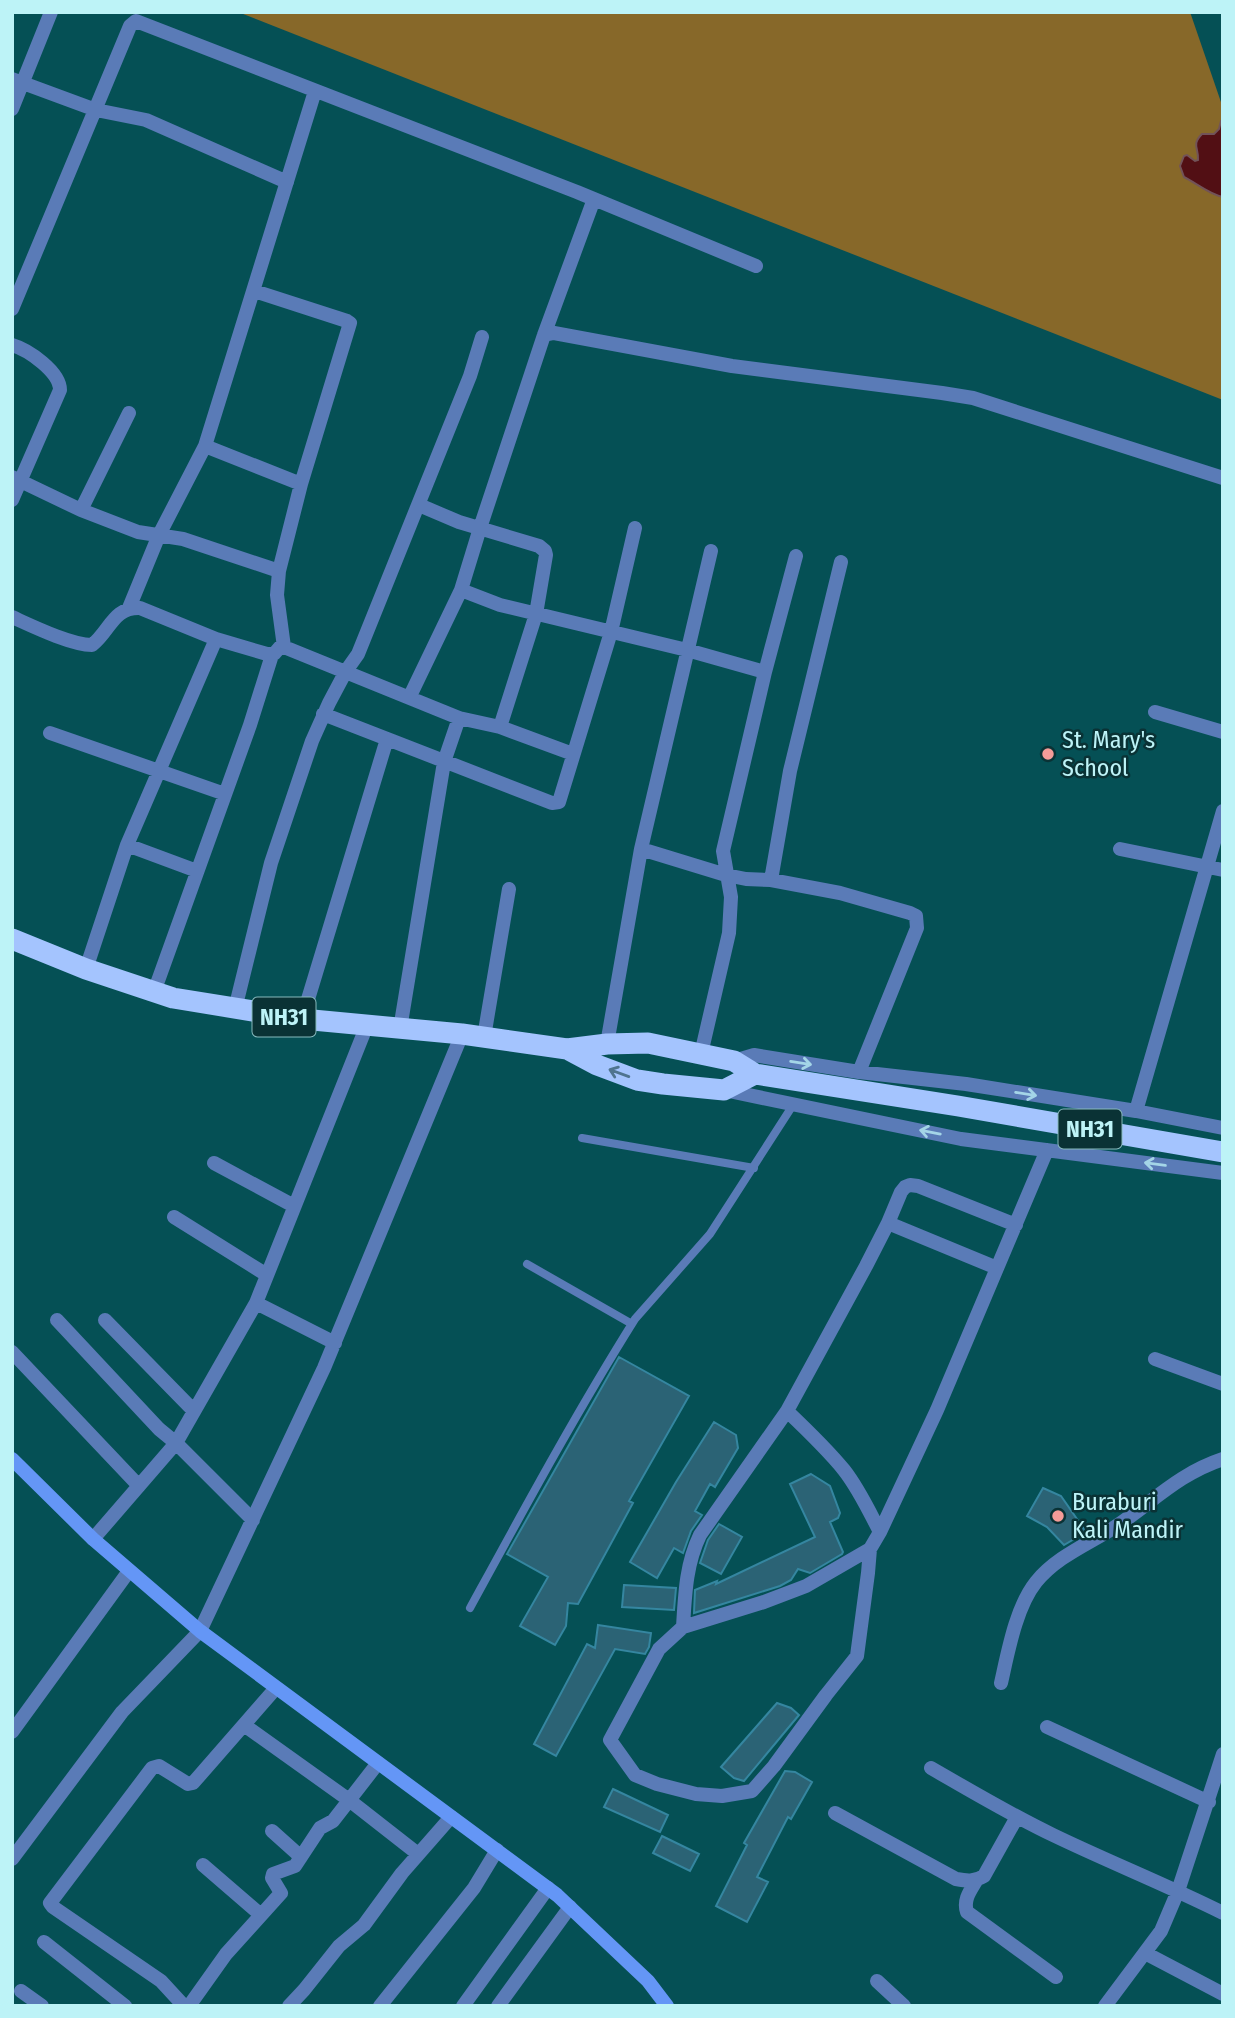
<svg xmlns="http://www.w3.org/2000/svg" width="1235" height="2018" font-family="'Fira Sans Condensed',sans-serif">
	<rect width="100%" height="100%" fill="#055055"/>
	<path fill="#876829" d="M238,12h952l33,96v292z"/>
	<path fill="#520f14" stroke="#725358" stroke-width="2" d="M1221,121h2v76c-13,-2 -27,-14 -39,-20l-4,-11 4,-10 3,-1 8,6 3,-1c1,-12 -7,-15 4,-26h12l5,-5z"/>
	<path fill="#2b6375" stroke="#3586a0" stroke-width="2" d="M619,1357l70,39 -60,105 4,2 -55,101 -10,-1 -2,23 -11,19 -35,-19 28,-49 -41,-23z
		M714,1422l22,13 2,13 -23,39 -5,-3 -15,27 7,4 -11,16 -8,22 -9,-5 -17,30 -27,-16 46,-80z
		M811,1474l19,12 10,27 -2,5 -8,4 13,30 -1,2 -32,19 -12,-4 -7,11 -11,6 -86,27 1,-23 22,-9 -1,3 99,-47 -25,-53z
		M1043,1488l18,8 25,36 -22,13 -17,-18 -20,-11z
		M719,1524l23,13 -21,37 -21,-11 8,-23z
		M624,1585l52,3 -2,22 -52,-3z
		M598,1625l53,8 -2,14 -4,7 -30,-5 -59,107 -22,-12 53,-100 8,4z
		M777,1703l14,5 8,7 -55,66 -10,-3 -13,-11z
		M785,1771l10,1 17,10 -21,37 -3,-2 -31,60 11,5 -21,40 -31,-16 31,-61 -3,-2z
		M613,1789l55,26 -8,17 -56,-25z
		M662,1836l37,18 -9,17 -37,-18z"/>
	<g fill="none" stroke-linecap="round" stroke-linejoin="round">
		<path stroke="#5a7bb7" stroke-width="8" d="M582,1138l172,30
			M527,1264l105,60
			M470,1608c53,-97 106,-195 165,-289l75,-85 83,-129"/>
		<path stroke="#5a7bb7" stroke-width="14" d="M12,79l84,31 50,10 141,62
			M12,109l39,-97
			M254,291l93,30 3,2 -49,161 -22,87 -2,24 7,52
			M12,309l118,-283 6,-5 441,171 179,74
			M544,335l10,-2 178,33 210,27 31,5 250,80
			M12,345c17,5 48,27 48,45l-48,110
			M205,446l96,38
			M12,477l69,33 57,22 45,7 96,32
			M419,505l40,17 80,24 6,5 1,4 -10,59 -36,113
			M81,510l48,-97
			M461,590l39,15 187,45 78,22
			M129,608l30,-73 46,-89 110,-355
			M12,617c20,9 59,28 80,28 18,-14 21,-38 48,-37l76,31 51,15h7l6,-7h4l175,71 41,9 73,27
			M410,696l51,-106 19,-62 64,-193 50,-136
			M1155,712l68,20
			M323,714l229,89 7,-1 52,-170 24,-104
			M50,733l175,61
			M127,845l70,26
			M641,849l85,26 20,4 25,1 69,13 70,20 6,3 1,12 -58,144
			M1120,849l103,21
			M771,880l19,-109 51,-209
			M86,969l41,-124 89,-206
			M154,992l96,-267 22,-70
			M235,1009l36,-146 41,-122 17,-38 17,-32 12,-17 112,-278 12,-39
			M302,1019l85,-280
			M400,1029l44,-267 15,-44
			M484,1037l25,-148
			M607,1044l34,-195 70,-298
			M701,1054l28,-121 2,-36 -8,-46 42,-179 31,-116
			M734,1061l20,-6 105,17 107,12 170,27 87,17
			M724,1090l237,49 262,34
			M1136,1111l87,-300
			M214,1163l80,43
			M174,1217l93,58
			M888,1223l109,45
			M1016,1225l-98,-39 -8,-1 -5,2 -4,5 -13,31 -22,43 -79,145 -87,124c-14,29 -15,59 -17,92l-24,22 -49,91 25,35 22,9 39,10 26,2 30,-5 22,-25 52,-71 31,-39 11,-83 2,-24 10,-17 57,-122 110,-260
			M256,1303l79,40
			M57,1320l102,109 17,14 77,77
			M105,1320l89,91
			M12,1352l127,134
			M1155,1359l68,25
			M787,1411c20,19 40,38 57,59 15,19 25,41 36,62
			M93,1539l83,-96 80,-140 111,-278
			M683,1627l81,-25 42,-16 64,-37
			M1001,1683c7,-31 15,-76 35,-101 20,-25 52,-38 79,-55 38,-25 63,-53 108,-68
			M244,1725l105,75 69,54
			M1047,1727l162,75
			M12,1732l117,-161
			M931,1768c40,23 80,47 122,67 56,27 114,50 170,78
			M835,1813l121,66c11,2 18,3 28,-3l33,-59
			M272,1831l29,26
			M12,1859l110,-147 78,-81 124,-263 138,-334
			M203,1865l58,50
			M976,1881c-6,10 -13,19 -9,31l89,65
			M44,1942l81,64
			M1145,1953l78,41
			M877,1981l27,25
			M21,1991l21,15
			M184,2006l-23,-25 -108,-74 -3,-4 102,-135 7,-2 29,18 5,-1 83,-95
			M189,2006l37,-52 55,-61 -9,-15 1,-4 22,-8 25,-38 13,-7 45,-58
			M289,2006l15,-16 35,-44 25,-21 38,-52 49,-56
			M380,2006l94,-118 23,-38
			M463,2006l85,-118
			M498,2006l72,-99
			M1105,2006l56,-75 17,-40 45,-137"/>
		<path stroke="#6496f6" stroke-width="14" d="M12,1459l81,80 107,92 357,264 91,86 19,25"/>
		<path stroke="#a4c4fe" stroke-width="21" d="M12,939l74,30 87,29 129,21 160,15 105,15 40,-5 41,-1 86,18 21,13 203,32 265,46
			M567,1049l30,16 40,15 26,4 61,6 31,-16"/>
	</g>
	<defs><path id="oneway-shaft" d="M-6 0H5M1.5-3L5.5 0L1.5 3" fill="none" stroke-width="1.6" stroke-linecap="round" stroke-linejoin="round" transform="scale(1.75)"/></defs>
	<g stroke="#a4d5e7">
		<use href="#oneway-shaft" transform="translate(801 1063) rotate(9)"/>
		<use href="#oneway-shaft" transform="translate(1026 1094) rotate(9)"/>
		<use href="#oneway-shaft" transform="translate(930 1132) rotate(-169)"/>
		<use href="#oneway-shaft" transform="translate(1155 1164) rotate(-172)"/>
	</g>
	<use stroke="#4f748f" href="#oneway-shaft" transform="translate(619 1073) rotate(-160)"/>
	<g fill="#f59b98" stroke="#0a3235" stroke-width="2.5">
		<circle cx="1048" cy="754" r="7"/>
		<circle cx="1058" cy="1516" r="7"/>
	</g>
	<g text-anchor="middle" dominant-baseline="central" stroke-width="5" stroke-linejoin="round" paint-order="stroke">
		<g fill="#0a3235" stroke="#87b9bd" stroke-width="2">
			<rect x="252.5" y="997.5" width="63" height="39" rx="5"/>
			<rect x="1058.5" y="1109.5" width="63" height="39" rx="5"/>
		</g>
		<g font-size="23" font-weight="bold" fill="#bdf3f7">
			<text x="284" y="1017">NH31</text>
			<text x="1090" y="1129">NH31</text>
		</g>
		<g font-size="24" fill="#bdf3f7" stroke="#0a3235" text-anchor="start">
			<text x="1062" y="740">St. Mary's<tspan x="1062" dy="28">School</tspan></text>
			<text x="1072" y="1502">Buraburi<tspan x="1072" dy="28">Kali Mandir</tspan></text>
		</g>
	</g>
	<rect width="1235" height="2018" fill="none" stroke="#bdf3f7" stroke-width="28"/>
</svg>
